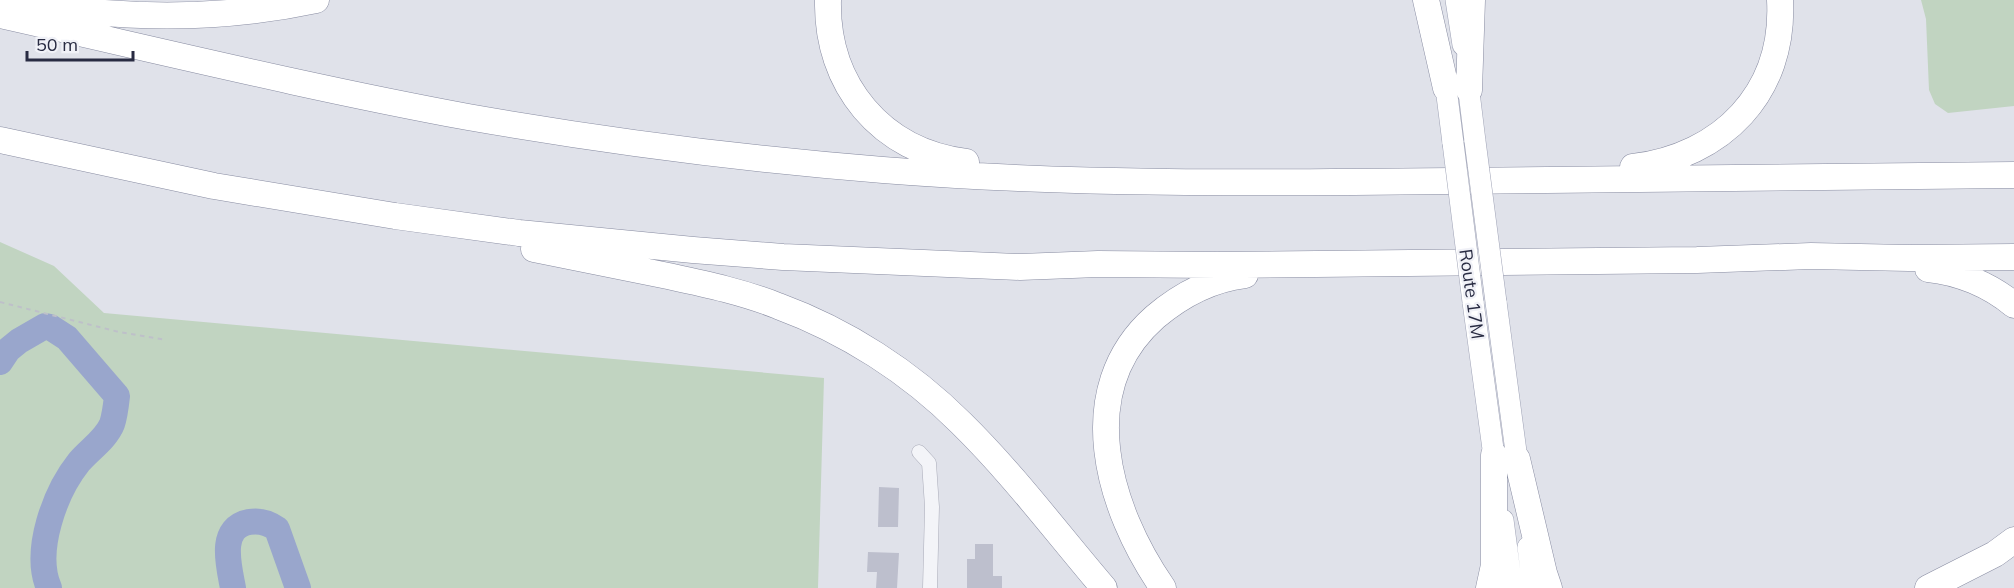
<svg xmlns="http://www.w3.org/2000/svg" width="2014" height="588" font-family="Mulish,sans-serif">
	<rect width="100%" height="100%" fill="#e0e2ea"/>
	<path fill="#c1d4c1" d="M1921,0h93v106l-66,7 -13,-9 -6,-14 -3,-71z
		M0,242l54,24 50,47 720,65 -6,210h-818z"/>
	<g fill="none" stroke-linecap="round" stroke-linejoin="round">
		<path stroke="#99a6cc" stroke-width="26" d="M0,362l8,-12 11,-9 26,-15 5,1 17,11 50,58c-1,9 -2,19 -5,28 -6,15 -23,26 -33,38 -24,30 -46,89 -30,126
			M233,588c-4,-22 -15,-60 16,-66 11,-2 20,1 28,7l21,59"/>
	</g>
	<path fill="#bdbfcd" d="M879,487l20,1 -1,39h-20z
		M975,544h18v32h9v12h-35v-29h8z
		M868,552l31,1 -2,35h-21l1,-16h-10z"/>
	<g fill="none" stroke-linecap="round" stroke-linejoin="round">
		<g stroke="#a9abb8" stroke-width="15">
			<path id="minor" d="M919,452l10,11 3,44 -2,81"/>
		</g>
		<g stroke="#9fa3b6" stroke-width="22">
			<path id="primary" d="M1456,0l7,45
				M1444,72l9,71
				M1467,76l8,65
				M1473,302l23,169
				M1496,302l23,172
				M1503,520l9,68
				M1528,547l5,41"/>
		</g>
		<g stroke="#878ba1" stroke-width="27">
			<path id="motorway" d="M6,0c103,19 208,22 310,0
				M828,0c-2,85 53,151 138,162
				M1426,0l20,88
				M0,15c156,35 311,73 468,102 137,24 276,42 415,53 189,15 380,13 570,11 187,-2 374,-4 561,-6
				M1469,90l3,-90
				M0,140l214,46 181,30 124,17 174,17 90,7 237,10 78,-3 119,1 480,-5 114,-4 98,2 105,-1
				M1633,167c89,-11 152,-74 147,-167
				M534,249c45,9 90,18 134,27 37,8 75,16 110,30 68,25 132,66 183,117 52,51 96,110 143,165
				M1928,269c31,3 62,16 86,36
				M1517,459l27,114 5,15
				M1163,588c-55,-79 -91,-198 -8,-271 26,-22 57,-38 90,-42
				M1489,588l5,-23v-110
				M1928,588l67,-34 19,-14"/>
		</g>
		<path stroke="#bec0c9" stroke-width="2" stroke-dasharray="4.5 4.5" stroke-linecap="butt" d="M0,302l119,30 47,8"/>
		<use href="#minor" stroke="#f3f4f8" stroke-width="14"/>
		<use href="#primary" stroke="#fff" stroke-width="21"/>
		<use href="#motorway" stroke="#fff" stroke-width="26"/>
		<g stroke="#9fa3b6" stroke-width="22" stroke-linecap="butt">
			<path id="primary-bridge" d="M1475,141l21,161
				M1453,143l20,159"/>
		</g>
		<use href="#primary-bridge" stroke="#fff" stroke-width="21"/>
	</g>
	<g text-anchor="middle" dominant-baseline="central" stroke-width="4.5" stroke-linejoin="round" paint-order="stroke">
		<g font-size="18" fill="#282b42" stroke="#f0f1f7">
			<text transform="translate(1472 294) rotate(82)">Route 17M</text>
		</g>
	</g>
	<path d="M27 51v9h106v-9" fill="none" stroke="#282b42" stroke-width="3"/>
	<text x="36" y="51" font-size="18" fill="#282b42" stroke="#f0f1f7" stroke-width="4.5" paint-order="stroke">50 m</text>
</svg>
